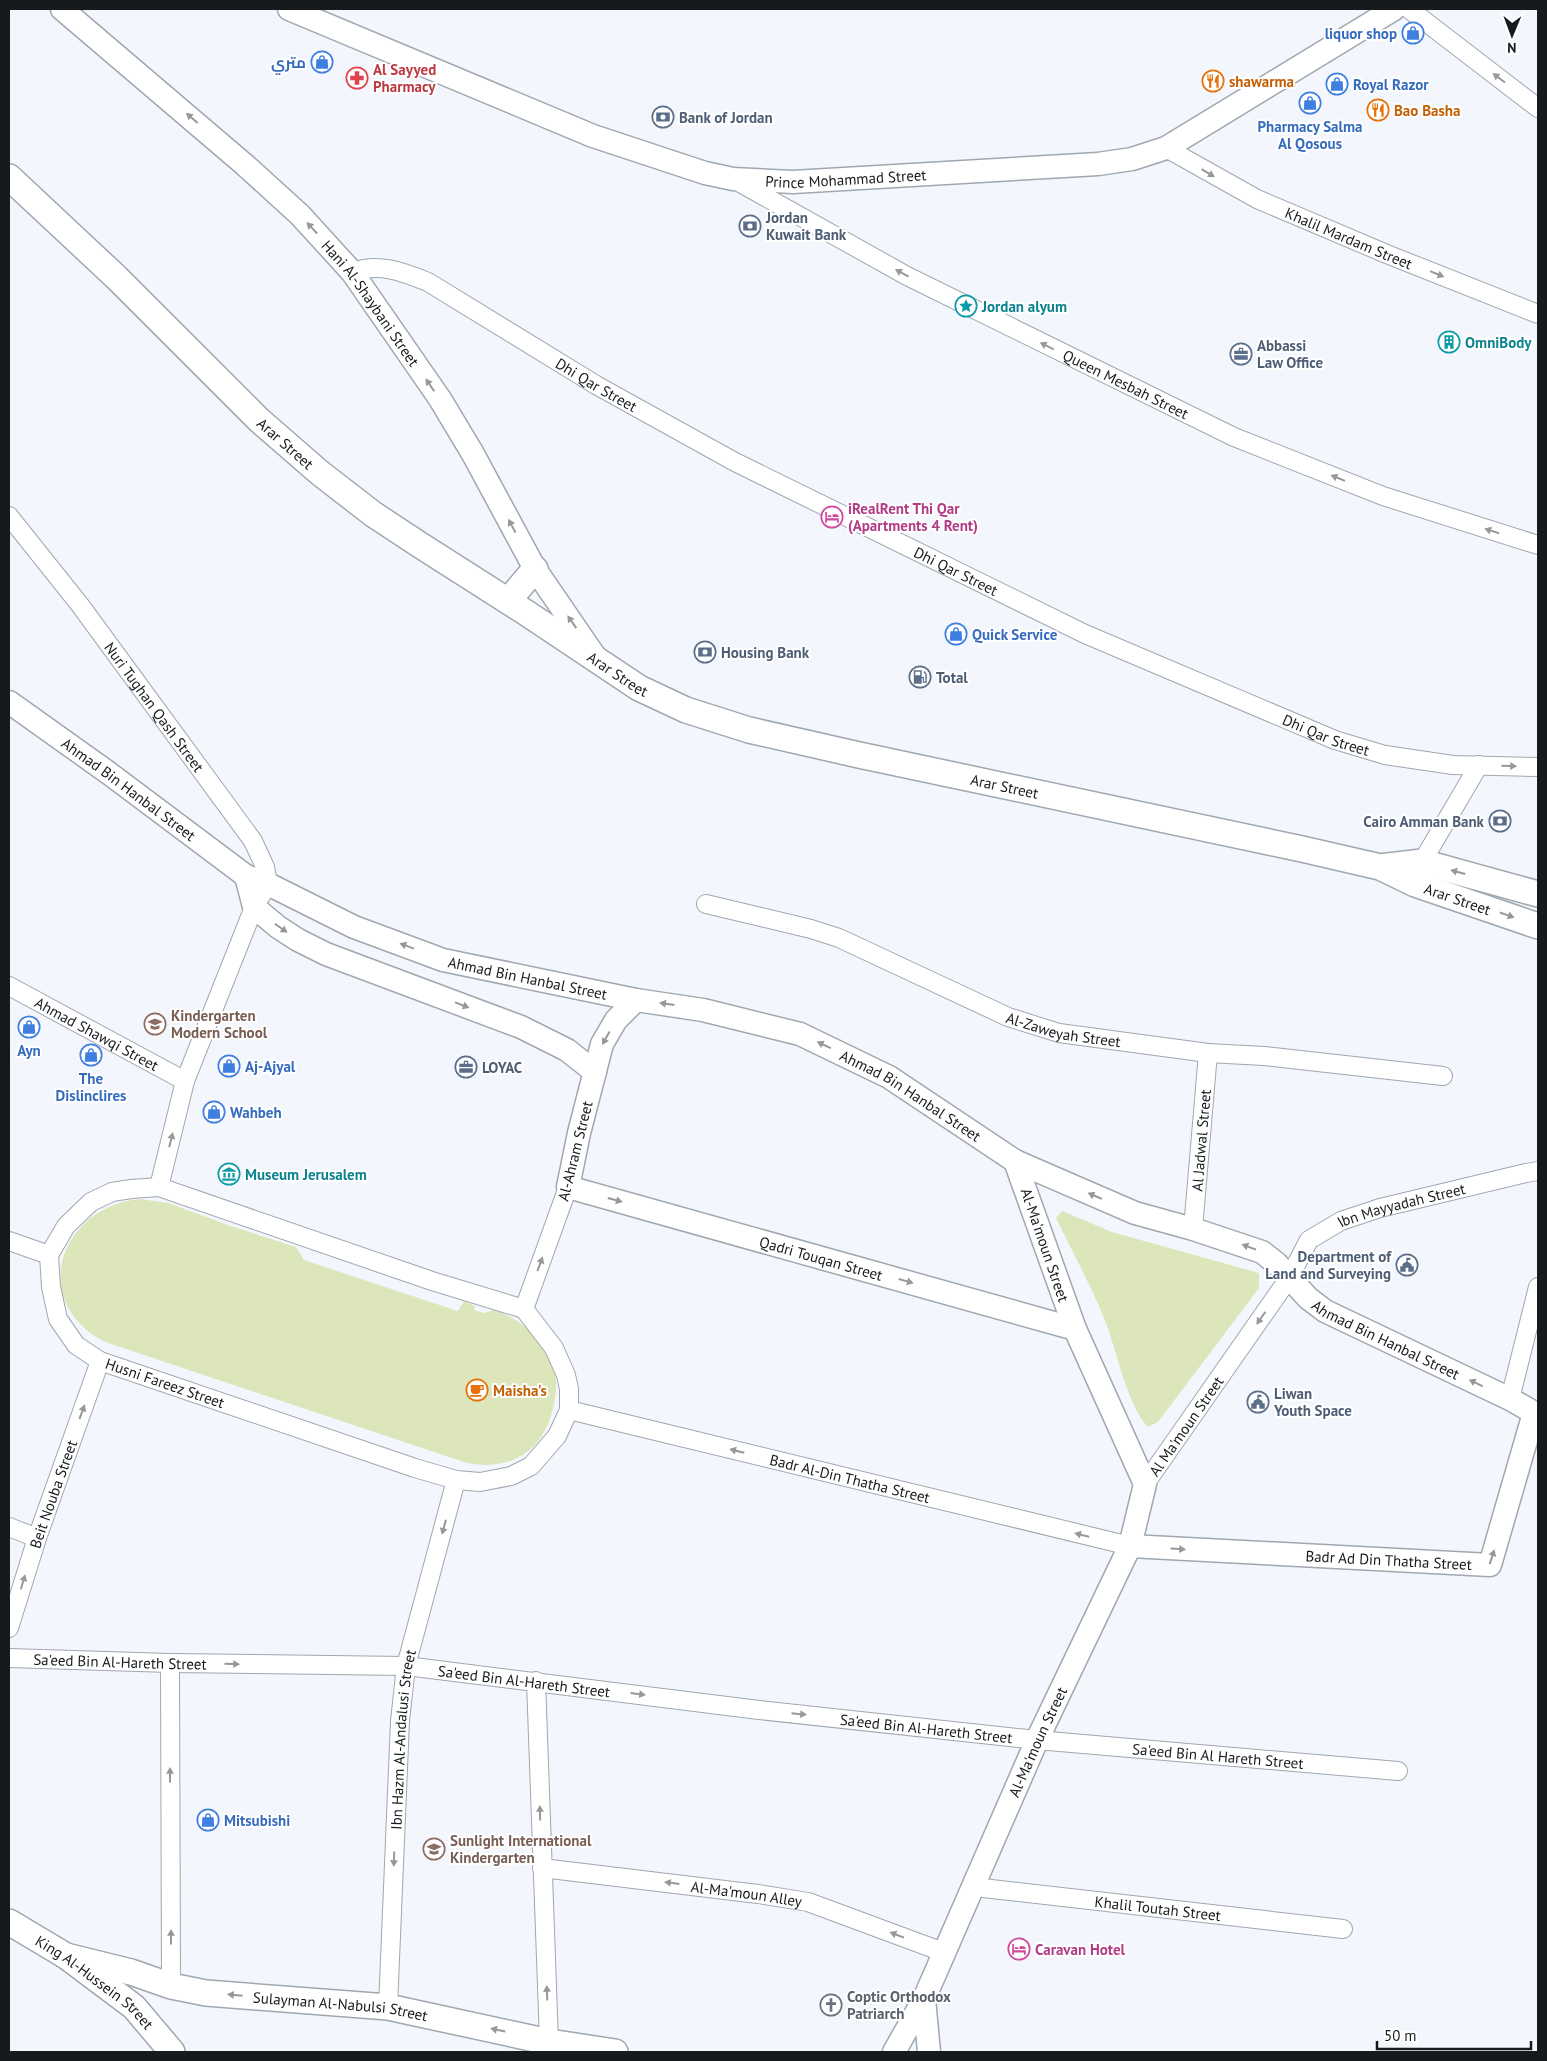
<svg xmlns="http://www.w3.org/2000/svg" width="1547" height="2061" font-family="'PT Sans',Cairo,sans-serif">
	<rect width="100%" height="100%" fill="#f3f7fd"/>
	<path fill="#dce6ba" d="M140,1199l28,4 60,22 68,22 8,13 154,51 6,-10 11,5 -1,4 10,3 10,-3c25,8 52,30 60,56 4,15 2,32 -2,46 -11,42 -44,59 -85,51l-362,-121c-79,-41 -44,-136 35,-143z
		M1062,1211l50,21 147,41v15l-101,134 -10,5c-21,-22 -32,-80 -44,-109 -14,-34 -32,-67 -48,-100z"/>
	<g fill="none" stroke-linecap="round" stroke-linejoin="round">
		<g stroke="#9fa7b0" stroke-width="20">
			<g id="minor">
				<path d="M1409,9l129,99"/>
				<path id="s1" d="M1166,148l91,51 132,56 149,59"/>
				<path id="s2" d="M735,180l172,96 327,161 149,59 155,49"/>
				<path id="s3" d="M352,272c27,-10 51,0 76,10l168,103 139,77 350,172 250,106 50,15 68,10 85,2"/>
				<path id="s4" d="M9,516l71,89 173,236 12,26 3,17 -14,23 -69,174 -26,106"/>
				<path d="M1419,872l3,-10 57,-97"/>
				<path id="s5" d="M706,904l105,25 28,9 169,79 51,16 149,20 56,3 179,20"/>
				<path id="s6" d="M9,986l176,95"/>
				<path d="M159,1187l273,94 92,28 30,39 12,27 3,14v21l-12,26 -26,30 -20,10 -31,6 -24,-2 -41,-12 -315,-107 -24,-16 -18,-26 -7,-32 -2,-32 17,-29 25,-24 21,-10 19,-3z"/>
				<path id="s7" d="M1193,1229l15,-176"/>
				<path d="M9,1241l40,14"/>
				<path d="M524,1309l44,-122"/>
				<path d="M1510,1399l28,-112"/>
				<path id="s8" d="M569,1410l561,136"/>
				<path id="s9" d="M1145,1484l144,-206 20,-38 32,-19 39,-13 146,-35 12,-2"/>
				<path d="M9,1527l28,11"/>
				<path id="s10" d="M9,1628l28,-90 63,-177"/>
				<path id="s11" d="M9,1658l161,5 236,3 353,44 278,30 361,31"/>
				<path d="M170,1663l1,323"/>
				<path d="M536,1681l13,361"/>
				<path id="s12" d="M542,1868l216,26 50,8 135,50"/>
				<path id="s13" d="M974,1887l369,42"/>
				<path id="s14" d="M388,2007l12,-286 6,-55 50,-186"/>
			</g>
		</g>
		<g stroke="#9fa7b0" stroke-width="25">
			<g id="tertiary">
				<path id="s15" d="M62,9l183,156 55,50 52,57 88,127 33,55 62,115 61,89"/>
				<path id="s16" d="M289,9l304,127 112,37 28,6 60,3 305,-18 34,-5 34,-11 228,-139"/>
				<path id="s17" d="M9,702l101,72 136,102 22,8 86,43 89,33 193,40 67,10 97,24 89,43 126,84 120,52 58,16 69,23 14,11 32,35 17,13 185,88 28,16"/>
				<path d="M246,876l8,31 24,20 20,13 28,14 195,73 46,23 28,22"/>
				<path id="s18" d="M636,1000l-20,20 -14,24 -23,89 -11,54 507,142"/>
				<path id="s19" d="M1130,1546l360,19 44,-152"/>
				<path d="M924,1999l5,53"/>
				<path id="s20" d="M894,2052l30,-53 113,-259 93,-194 15,-62 -70,-155 -60,-168"/>
			</g>
		</g>
		<g stroke="#9fa7b0" stroke-width="28">
			<g id="secondary">
				<path id="s21" d="M9,177l107,100 143,143 61,53 53,41 47,31 105,67 114,76 47,22 63,20 110,25 443,94 78,18 35,17 123,42"/>
				<path d="M508,601l27,-32"/>
				<path d="M1380,867l42,-5 116,32"/>
				<path id="s22" d="M9,1922l57,34 68,51 38,45"/>
				<path id="s23" d="M66,1956l65,16 40,14 35,7 182,14 161,35 66,10"/>
			</g>
		</g>
		<use href="#minor" stroke="#fff" stroke-width="18"/>
		<use href="#tertiary" stroke="#fff" stroke-width="22"/>
		<use href="#secondary" stroke="#fff" stroke-width="25"/>
	</g>
	<defs><path id="oneway-solid" d="M-6-.8H1V-3.2L6.5 0L1 3.2V.8H-6Z" transform="scale(1.25)"/></defs>
	<g fill="#979899">
		<use href="#oneway-solid" transform="translate(1499 78) rotate(-143)"/>
		<use href="#oneway-solid" transform="translate(192 118) rotate(-139)"/>
		<use href="#oneway-solid" transform="translate(1208 173) rotate(31)"/>
		<use href="#oneway-solid" transform="translate(312 228) rotate(-133)"/>
		<use href="#oneway-solid" transform="translate(902 273) rotate(-151)"/>
		<use href="#oneway-solid" transform="translate(1437 274) rotate(22)"/>
		<use href="#oneway-solid" transform="translate(1047 346) rotate(-154)"/>
		<use href="#oneway-solid" transform="translate(430 385) rotate(-124)"/>
		<use href="#oneway-solid" transform="translate(1338 478) rotate(-158)"/>
		<use href="#oneway-solid" transform="translate(512 526) rotate(-118)"/>
		<use href="#oneway-solid" transform="translate(1492 531) rotate(-162)"/>
		<use href="#oneway-solid" transform="translate(572 622) rotate(-125)"/>
		<use href="#oneway-solid" transform="translate(1509 766) rotate(2)"/>
		<use href="#oneway-solid" transform="translate(1458 872) rotate(-165)"/>
		<use href="#oneway-solid" transform="translate(1507 915) rotate(19)"/>
		<use href="#oneway-solid" transform="translate(281 928) rotate(35)"/>
		<use href="#oneway-solid" transform="translate(407 946) rotate(-160)"/>
		<use href="#oneway-solid" transform="translate(667 1004) rotate(-172)"/>
		<use href="#oneway-solid" transform="translate(462 1005) rotate(21)"/>
		<use href="#oneway-solid" transform="translate(606 1038) rotate(119)"/>
		<use href="#oneway-solid" transform="translate(824 1045) rotate(-155)"/>
		<use href="#oneway-solid" transform="translate(171 1140) rotate(-76)"/>
		<use href="#oneway-solid" transform="translate(1095 1196) rotate(-157)"/>
		<use href="#oneway-solid" transform="translate(615 1200) rotate(15)"/>
		<use href="#oneway-solid" transform="translate(1249 1247) rotate(-160)"/>
		<use href="#oneway-solid" transform="translate(540 1264) rotate(-70)"/>
		<use href="#oneway-solid" transform="translate(906 1281) rotate(16)"/>
		<use href="#oneway-solid" transform="translate(1261 1318) rotate(125)"/>
		<use href="#oneway-solid" transform="translate(1476 1383) rotate(-154)"/>
		<use href="#oneway-solid" transform="translate(82 1412) rotate(-70)"/>
		<use href="#oneway-solid" transform="translate(737 1451) rotate(-166)"/>
		<use href="#oneway-solid" transform="translate(444 1527) rotate(105)"/>
		<use href="#oneway-solid" transform="translate(1082 1535) rotate(-166)"/>
		<use href="#oneway-solid" transform="translate(1178 1549) rotate(3)"/>
		<use href="#oneway-solid" transform="translate(1492 1557) rotate(-72)"/>
		<use href="#oneway-solid" transform="translate(23 1582) rotate(-73)"/>
		<use href="#oneway-solid" transform="translate(232 1664) rotate(1)"/>
		<use href="#oneway-solid" transform="translate(638 1694) rotate(7)"/>
		<use href="#oneway-solid" transform="translate(799 1714) rotate(6)"/>
		<use href="#oneway-solid" transform="translate(170 1775) rotate(-90)"/>
		<use href="#oneway-solid" transform="translate(540 1813) rotate(-91)"/>
		<use href="#oneway-solid" transform="translate(394 1859) rotate(92)"/>
		<use href="#oneway-solid" transform="translate(672 1883) rotate(-173)"/>
		<use href="#oneway-solid" transform="translate(897 1935) rotate(-159)"/>
		<use href="#oneway-solid" transform="translate(171 1937) rotate(-90)"/>
		<use href="#oneway-solid" transform="translate(547 1993) rotate(-92)"/>
		<use href="#oneway-solid" transform="translate(235 1995) rotate(-175)"/>
		<use href="#oneway-solid" transform="translate(498 2030) rotate(-168)"/>
	</g>
	<defs>
		<g id="shop-ring" transform="scale(1.125)"><circle r="9.5" fill="#fff" stroke="#3f7fe0" stroke-width="1.5"/><path d="M-5-2.5h2.3a2.7 3.5 0 0 1 5.4 0H5L5.5 6h-11ZM-1.5-2.5h3a1.5 2.3 0 0 0-3 0Z" fill="#3f7fe0"/></g>
		<g id="pharmacy-ring" transform="scale(1.125)"><circle r="9.5" fill="#fff" stroke="#e0444e" stroke-width="1.5"/><path d="M-2-6h4v4h4v4h-4v4h-4v-4h-4v-4h4Z" fill="#e0444e"/></g>
		<g id="restaurant-ring" transform="scale(1.125)"><circle r="9.5" fill="#fff" stroke="#e8710a" stroke-width="1.5"/><path d="M-5-6h1v4h1v-4h1v4h1v-4h1v5L-1.5 .5V6h-2V.5L-5-1ZM5-6V6H3V1.5H1.5Q1.5-4 5-6Z" fill="#e8710a"/></g>
		<g id="bank-ring" transform="scale(1.125)"><circle r="9.5" fill="#fff" stroke="#5c6f8a" stroke-width="1.5"/><path d="M-6-4H6V4H-6ZM0-2.3a2.3 2.3 0 1 0 0 4.6a2.3 2.3 0 1 0 0-4.6Z" fill="#5c6f8a"/></g>
		<g id="sight-ring" transform="scale(1.125)"><circle r="9.5" fill="#fff" stroke="#0f9aa8" stroke-width="1.5"/><path d="M0-6L1.8-2.2L6-1.7L2.9 1.2L3.7 5.4L0 3.3L-3.7 5.4L-2.9 1.2L-6-1.7L-1.8-2.2Z" fill="#0f9aa8"/></g>
		<g id="building-ring" transform="scale(1.125)"><circle r="9.5" fill="#fff" stroke="#0f9aa8" stroke-width="1.5"/><path d="M-4-6H4V6H1V3H-1V6H-4ZM-2.5-4.3h1.7v1.8h-1.7ZM.8-4.3h1.7v1.8H.8ZM-2.5-1h1.7V.8h-1.7ZM.8-1h1.7V.8H.8Z" fill="#0f9aa8"/></g>
		<g id="office-ring" transform="scale(1.125)"><circle r="9.5" fill="#fff" stroke="#5c6f8a" stroke-width="1.5"/><path d="M-6-3h4V-5.5h4V-3h4V5H-6ZM-1-4.5V-3h2v-1.5ZM-6 0V1H6V0Z" fill="#5c6f8a"/></g>
		<g id="hotel-ring" transform="scale(1.125)"><circle r="9.5" fill="#fff" stroke="#d1479c" stroke-width="1.5"/><path d="M-6-4.5h1.5V1H6V5H4.5V3h-9V5H-6ZM-4 0a1.8 1.8 0 1 1 3.6 0ZM.5 0V-2.5h3Q6-2.5 6 0Z" fill="#d1479c"/></g>
		<g id="fuel-ring" transform="scale(1.125)"><circle r="9.5" fill="#fff" stroke="#5c6f8a" stroke-width="1.5"/><path d="M-5.5-6h7V0h2V4h1.3V-2.5L3-4.5l.8-.8L6-3V5H2.5V1h-1V6h-7ZM-4.2-4.7v3.2H.2V-4.7Z" fill="#5c6f8a"/></g>
		<g id="school-ring" transform="scale(1.125)"><circle r="9.5" fill="#fff" stroke="#8d6e63" stroke-width="1.5"/><path d="M0-5L7-2L0 1L-7-2ZM-4 1L0 2.5L4 1V4Q0 6-4 4Z" fill="#8d6e63"/></g>
		<g id="museum-ring" transform="scale(1.125)"><circle r="9.5" fill="#fff" stroke="#0f9aa8" stroke-width="1.5"/><path d="M0-6L6-3V-2H-6V-3ZM-5-1h2V3h-2ZM-1-1h2V3h-2ZM3-1h2V3H3ZM-6 4H6V6H-6Z" fill="#0f9aa8"/></g>
		<g id="civic-ring" transform="scale(1.125)"><circle r="9.5" fill="#fff" stroke="#5c6f8a" stroke-width="1.5"/><path d="M-.6-6.5H3V-4.5H.6V-3L4-1V1h2V6H-6V1h2V-1L-.6-3ZM-1.2 2.5V6h2.4V2.5Z" fill="#5c6f8a"/></g>
		<g id="cafe-ring" transform="scale(1.125)"><circle r="9.5" fill="#fff" stroke="#e8710a" stroke-width="1.5"/><path d="M-5.5-4.5H6V0H3Q3 3.5 0 3.5H-2.5Q-5.5 3.5-5.5 0ZM3-3.2v2h1.7v-2ZM-6 4.5H4V6H-6Z" fill="#e8710a"/></g>
		<g id="church-ring" transform="scale(1.125)"><circle r="9.5" fill="#fff" stroke="#6b7280" stroke-width="1.5"/><path d="M-1.2-6h2.4v3.5h3.3v2.4h-3.3V6h-2.4V-.1h-3.3v-2.4h3.3Z" fill="#6b7280"/></g>
	</defs>
	<g fill-rule="evenodd">
		<use href="#shop-ring" x="1413" y="33"/>
		<use href="#shop-ring" x="322" y="62"/>
		<use href="#pharmacy-ring" x="357" y="78"/>
		<use href="#restaurant-ring" x="1213" y="81"/>
		<use href="#shop-ring" x="1337" y="84"/>
		<use href="#shop-ring" x="1310" y="103"/>
		<use href="#restaurant-ring" x="1378" y="110"/>
		<use href="#bank-ring" x="663" y="117"/>
		<use href="#bank-ring" x="750" y="226"/>
		<use href="#sight-ring" x="966" y="306"/>
		<use href="#building-ring" x="1449" y="342"/>
		<use href="#office-ring" x="1241" y="354"/>
		<use href="#hotel-ring" x="832" y="517"/>
		<use href="#shop-ring" x="956" y="634"/>
		<use href="#bank-ring" x="705" y="652"/>
		<use href="#fuel-ring" x="920" y="677"/>
		<use href="#bank-ring" x="1500" y="821"/>
		<use href="#school-ring" x="155" y="1024"/>
		<use href="#shop-ring" x="29" y="1027"/>
		<use href="#shop-ring" x="91" y="1055"/>
		<use href="#shop-ring" x="229" y="1066"/>
		<use href="#office-ring" x="466" y="1067"/>
		<use href="#shop-ring" x="214" y="1112"/>
		<use href="#museum-ring" x="229" y="1174"/>
		<use href="#civic-ring" x="1407" y="1265"/>
		<use href="#cafe-ring" x="477" y="1390"/>
		<use href="#civic-ring" x="1258" y="1402"/>
		<use href="#shop-ring" x="208" y="1820"/>
		<use href="#school-ring" x="434" y="1849"/>
		<use href="#hotel-ring" x="1019" y="1949"/>
		<use href="#church-ring" x="831" y="2005"/>
	</g>
	<g text-anchor="middle" dominant-baseline="central" stroke-width="4" stroke-linejoin="round" paint-order="stroke">
		<g font-size="15" font-weight="bold" fill="#366cbe" stroke="#fff" text-anchor="start">
			<text x="1397" y="33" text-anchor="end">liquor shop</text>
			<text x="306" y="62" text-anchor="end">متري</text>
			<text x="1353" y="84">Royal Razor</text>
			<text x="1310" y="126" text-anchor="middle">Pharmacy Salma<tspan x="1310" dy="17">Al Qosous</tspan></text>
			<text x="972" y="634">Quick Service</text>
			<text x="29" y="1050" text-anchor="middle">Ayn</text>
			<text x="245" y="1066">Aj-Ajyal</text>
			<text x="91" y="1078" text-anchor="middle">The<tspan x="91" dy="17">Dislinclires</tspan></text>
			<text x="230" y="1112">Wahbeh</text>
			<text x="224" y="1820">Mitsubishi</text>
		</g>
		<g font-size="15" font-weight="bold" fill="#be3a42" stroke="#fff" text-anchor="start">
			<text x="373" y="69">Al Sayyed<tspan x="373" dy="17">Pharmacy</tspan></text>
		</g>
		<g font-size="15" font-weight="bold" fill="#c56008" stroke="#fff" text-anchor="start">
			<text x="1229" y="81">shawarma</text>
			<text x="1394" y="110">Bao Basha</text>
			<text x="493" y="1390">Maisha's</text>
		</g>
		<g font-size="15" font-weight="bold" fill="#4e5e75" stroke="#fff" text-anchor="start">
			<text x="679" y="117">Bank of Jordan</text>
			<text x="766" y="217">Jordan<tspan x="766" dy="17">Kuwait Bank</tspan></text>
			<text x="1257" y="345">Abbassi<tspan x="1257" dy="17">Law Office</tspan></text>
			<text x="721" y="652">Housing Bank</text>
			<text x="936" y="677">Total</text>
			<text x="1484" y="821" text-anchor="end">Cairo Amman Bank</text>
			<text x="482" y="1067">LOYAC</text>
			<text x="1391" y="1256" text-anchor="end">Department of<tspan x="1391" dy="17">Land and Surveying</tspan></text>
			<text x="1274" y="1393">Liwan<tspan x="1274" dy="17">Youth Space</tspan></text>
		</g>
		<g font-size="15" fill="#171a1d" stroke="#fff">
			<text stroke="none"><textPath href="#s16" startOffset="589">Prince Mohammad Street</textPath></text>
			<text stroke="none"><textPath href="#s1" startOffset="204">Khalil Mardam Street</textPath></text>
			<text stroke="none"><textPath href="#s15" startOffset="428">Hani Al-Shaybani Street</textPath></text>
			<text stroke="none"><textPath href="#s3" startOffset="276">Dhi Qar Street</textPath></text>
			<text stroke="none"><textPath href="#s2" startOffset="441">Queen Mesbah Street</textPath></text>
			<text stroke="none"><textPath href="#s21" startOffset="384">Arar Street</textPath></text>
			<text stroke="none"><textPath href="#s3" startOffset="681">Dhi Qar Street</textPath></text>
			<text stroke="none"><textPath href="#s21" startOffset="789">Arar Street</textPath></text>
			<text stroke="none"><textPath href="#s4" startOffset="240">Nuri Tughan Qash Street</textPath></text>
			<text stroke="none"><textPath href="#s3" startOffset="1086">Dhi Qar Street</textPath></text>
			<text stroke="none"><textPath href="#s21" startOffset="1194">Arar Street</textPath></text>
			<text stroke="none"><textPath href="#s17" startOffset="148">Ahmad Bin Hanbal Street</textPath></text>
			<text stroke="none"><textPath href="#s21" startOffset="1662">Arar Street</textPath></text>
			<text stroke="none"><textPath href="#s17" startOffset="595">Ahmad Bin Hanbal Street</textPath></text>
			<text stroke="none"><textPath href="#s5" startOffset="381">Al-Zaweyah Street</textPath></text>
			<text stroke="none"><textPath href="#s6" startOffset="100">Ahmad Shawqi Street</textPath></text>
			<text stroke="none"><textPath href="#s17" startOffset="1000">Ahmad Bin Hanbal Street</textPath></text>
			<text stroke="none"><textPath href="#s7" startOffset="89">Al Jadwal Street</textPath></text>
			<text transform="translate(575 1151) rotate(-76)">Al-Ahram Street</text>
			<text stroke="none"><textPath href="#s9" startOffset="394">Ibn Mayyadah Street</textPath></text>
			<text transform="translate(1045 1245) rotate(71)">Al-Ma'moun Street</text>
			<text stroke="none"><textPath href="#s18" startOffset="466">Qadri Touqan Street</textPath></text>
			<text stroke="none"><textPath href="#s17" startOffset="1541">Ahmad Bin Hanbal Street</textPath></text>
			<text transform="translate(165 1383) rotate(19)">Husni Fareez Street</text>
			<text stroke="none"><textPath href="#s9" startOffset="71">Al Ma'moun Street</textPath></text>
			<text stroke="none"><textPath href="#s8" startOffset="289">Badr Al-Din Thatha Street</textPath></text>
			<text stroke="none"><textPath href="#s10" startOffset="141">Beit Nouba Street</textPath></text>
			<text stroke="none"><textPath href="#s19" startOffset="259">Badr Ad Din Thatha Street</textPath></text>
			<text stroke="none"><textPath href="#s11" startOffset="111">Sa'eed Bin Al-Hareth Street</textPath></text>
			<text stroke="none"><textPath href="#s11" startOffset="516">Sa'eed Bin Al-Hareth Street</textPath></text>
			<text stroke="none"><textPath href="#s11" startOffset="921">Sa'eed Bin Al-Hareth Street</textPath></text>
			<text stroke="none"><textPath href="#s14" startOffset="268">Ibn Hazm Al-Andalusi Street</textPath></text>
			<text stroke="none"><textPath href="#s20" startOffset="342">Al-Ma'moun Street</textPath></text>
			<text stroke="none"><textPath href="#s11" startOffset="1214">Sa'eed Bin Al Hareth Street</textPath></text>
			<text stroke="none"><textPath href="#s12" startOffset="206">Al-Ma'moun Alley</textPath></text>
			<text stroke="none"><textPath href="#s13" startOffset="185">Khalil Toutah Street</textPath></text>
			<text stroke="none"><textPath href="#s22" startOffset="105">King Al-Hussein Street</textPath></text>
			<text stroke="none"><textPath href="#s23" startOffset="280">Sulayman Al-Nabulsi Street</textPath></text>
		</g>
		<g font-size="15" font-weight="bold" fill="#0d838f" stroke="#fff" text-anchor="start">
			<text x="982" y="306">Jordan alyum</text>
			<text x="1465" y="342">OmniBody</text>
			<text x="245" y="1174">Museum Jerusalem</text>
		</g>
		<g font-size="15" font-weight="bold" fill="#b23c85" stroke="#fff" text-anchor="start">
			<text x="848" y="508">iRealRent Thi Qar<tspan x="848" dy="17">(Apartments 4 Rent)</tspan></text>
			<text x="1035" y="1949">Caravan Hotel</text>
		</g>
		<g font-size="15" font-weight="bold" fill="#785e54" stroke="#fff" text-anchor="start">
			<text x="171" y="1015">Kindergarten<tspan x="171" dy="17">Modern School</tspan></text>
			<text x="450" y="1840">Sunlight International<tspan x="450" dy="17">Kindergarten</tspan></text>
		</g>
		<g font-size="15" font-weight="bold" fill="#5b616d" stroke="#fff" text-anchor="start">
			<text x="847" y="1996">Coptic Orthodox<tspan x="847" dy="17">Patriarch</tspan></text>
		</g>
	</g>
	<rect width="1547" height="2061" fill="none" stroke="#171a1d" stroke-width="20"/>
	<g transform="translate(1512 35) rotate(181)" stroke="#ffffff" stroke-width="4" paint-order="stroke">
	<path d="M0-4L9 19L0 12L-9 19Z" fill="#171a1d"/>
	<text y="-8" font-size="14" font-weight="bold" text-anchor="middle" fill="#171a1d">N</text>
	</g>
	<path d="M1377 2041v8h154v-8" fill="none" stroke="#171a1d" stroke-width="2.5"/>
	<text x="1384" y="2041" font-size="15" fill="#171a1d" stroke="#ffffff" stroke-width="4" paint-order="stroke">50 m</text>
</svg>
